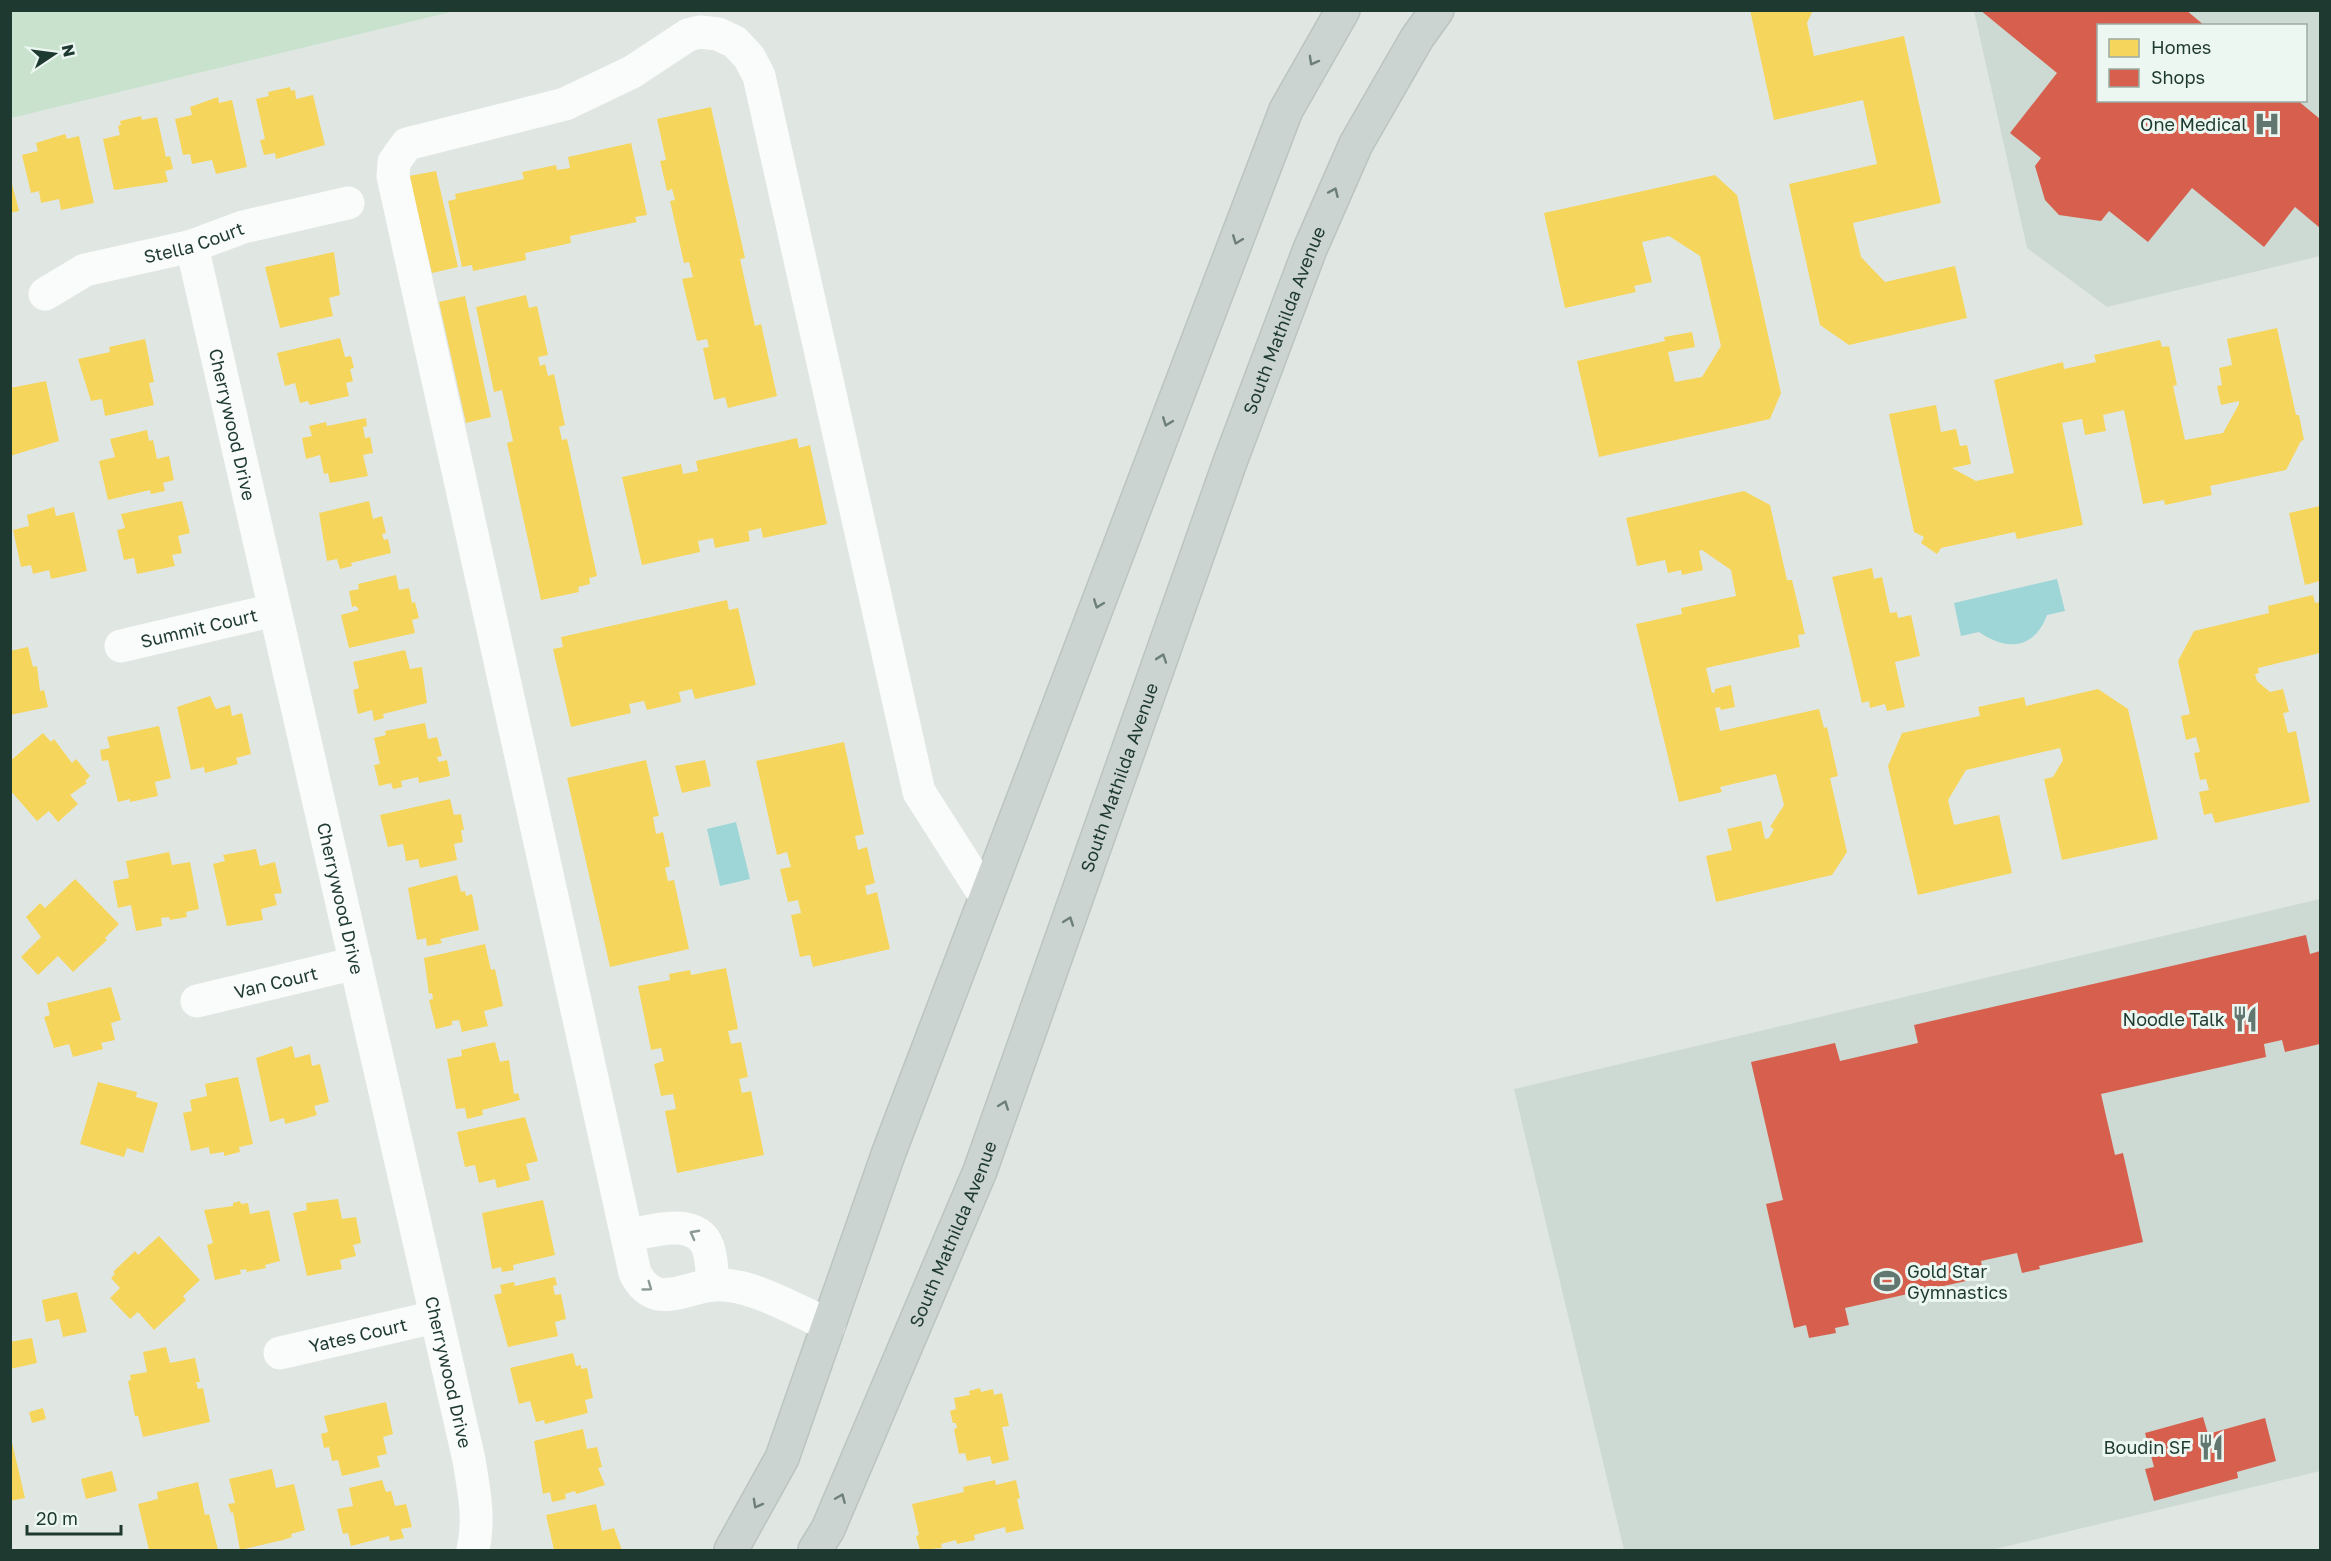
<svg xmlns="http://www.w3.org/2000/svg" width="2331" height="1561" font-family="'Golos Text',sans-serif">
	<rect width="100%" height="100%" fill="#e0e7e3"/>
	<path fill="#cdd9d3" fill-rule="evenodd" d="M1974,11h346v245l-213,51 -80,-59zM2098,26h208v74h-208z
		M2320,899v572l-329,79h-367l-110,-461z"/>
	<path fill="#c8e2cd" d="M11,10h444v1l-444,107z"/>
	<path fill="#9ed6d8" d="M2057,579l8,32 -18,4c-13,35 -41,36 -68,17l-18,4 -7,-33z
		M736,822l14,57 -30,7 -13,-57z"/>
	<path fill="#f6d55c" d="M1750,10h63l-6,13 7,33 90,-20 37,167 -88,20 8,34 24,25 70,-16 12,52 -118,27 -29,-20 -31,-141 88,-20 -14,-64 -89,20z
		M290,87l1,4 4,-1 1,9 17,-4 12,50 -49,14 -1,-6 -11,2 -4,-15 5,-1 -9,-40 13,-3 -1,-4z
		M218,97l1,6 13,-3 15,67 -31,7 -4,-14 -20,4 -2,-10 -7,1 -8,-36 17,-4 -2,-8z
		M711,107l34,151 -5,1 15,67 6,-2 16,72 -49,12 -3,-11 -11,3 -11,-52 6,-1 -2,-8 -10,2 -15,-62 11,-2 -4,-15 -5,1 -14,-62 5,-1 -3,-11 -5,2 -7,-30 6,-1 -9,-41z
		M141,116l1,4 15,-3 9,40 4,-1 3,13 -8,2 3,11 -54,8 -11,-51 17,-4 -2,-9 3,-1 -1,-4z
		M65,134l2,5 12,-3 15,67 -33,7 -2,-11 -18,4 -2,-12 -8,2 -9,-38 16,-4 -2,-8z
		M631,143l16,72 -12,2 2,5 -67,14 1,7 -46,10 1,7 -53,11 -1,-6 -10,2 -14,-66 8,-2 -1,-5 69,-15 -2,-7 34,-7 1,5 13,-2 -2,-11z
		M436,171l22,96 -26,6 -23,-97z
		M1715,175l22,20 44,198 -11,26 -171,38 -22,-96 88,-20 -1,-4 28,-5 3,15 -27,5 7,30 27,-5 19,-31 -21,-90 -31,-20 -27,6 10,40 -18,4 2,6 -71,16 -21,-95z
		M10,176l9,35 -9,2z
		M334,252l6,43 -11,3 4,18 -53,12 -15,-61z
		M526,295l3,13 8,-2 11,49 -10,2 2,9 5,-2 3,12 6,-2 11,51 -6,2 3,13 5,-1 30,137 -8,2 1,6 -12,3 1,5 -38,8 -34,-157 6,-2 -11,-51 -8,2 -18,-85z
		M465,296l26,121 -25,6 -27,-121z
		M2277,328l19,87h3l5,25 -3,1 -15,29 -76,16 2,9 -47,10 -1,-5 -21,4 -19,-94 -21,5 3,16 -21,4 -3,-16 -20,4 21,102 -66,14 -2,-7 -74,16 -4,6 -16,-11 3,-6 -10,-5 -25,-118 47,-9 5,27 15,-3 4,17 7,-1 4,19 -19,4 24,13 38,-8 -20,-93 69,-18 1,7 32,-7 -2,-7 66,-15 2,7 7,-1 8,39 -4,1 12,54 38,-7 16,-29v-3l-18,4 -4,-19 5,-1 -3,-17 13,-3 -5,-26z
		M340,338l5,19 6,-1 3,12 -4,1 3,12 -7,2 3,13 -39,9 -2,-4 -8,2 -5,-20 -10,3 -8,-33z
		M145,339l9,43 -5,1 5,22 -49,11 -3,-17 -11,2 -13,-42 32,-7 -1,-5z
		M46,381l13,60 -49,15v-68z
		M366,418l1,8 -4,1 2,11 5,-1 3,16 -10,2 5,21 -38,7 -2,-10 -4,1 -4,-19 -14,4 -4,-21 10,-2 -3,-10 17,-4 1,4z
		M147,430l2,11 4,-1 4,19 12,-3 5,24 -11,3 2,8 -14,3 -1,-4 -42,10 -9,-39 16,-4 -5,-18z
		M797,438l2,10 11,-3 17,79 -64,14 -2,-10 -13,3 2,10 -35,7 -2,-10 -15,3 2,11 -58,13 -20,-88 59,-13 2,10 15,-3 -2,-10z
		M1744,491l26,14 17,75h5l13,54 -7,1 2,12 -94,21 6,25 3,-1v-3l16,-4 4,22 -14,3 -1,-3 -5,1 5,23 99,-22 5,19 3,-1 11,49 -8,2 17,74 -15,23 -116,27 -10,-46 26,-6 -5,-21 34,-8 4,18 4,-1 5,-9 -4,-2 14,-22 -8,-31 -56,13 2,5 -43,10 -43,-178 46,-10 -1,-6 55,-12 -5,-26 -29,-20 -3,1 4,19 -21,5 -1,-5 -13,3 -3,-13 -28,6 -11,-48z
		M182,501l8,32 -12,3 4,17 -10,2 3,11 -38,8 -3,-16 -10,2 -7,-30 8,-2 -4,-14z
		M369,501l4,18 9,-3 4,17 -4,1 2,6 4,-1 3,14 -40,10 1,3 -12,3 -3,-10 -10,2 -8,-48z
		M2320,506v75l-15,4 -16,-72z
		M54,507l2,9 18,-4 13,59 -36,8 -2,-9 -16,4 -2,-9 -10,2 -8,-37 16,-4 -2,-11z
		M1872,568l2,11 8,-2 8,36 7,-1 1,6 13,-3 9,41 -25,6 10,45 -18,4 -2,-7 -15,4 -1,-7 -7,2 -30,-126z
		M396,575l3,15 10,-2 3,15 3,-1 4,16 -7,2 3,13 -66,15 -8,-33 18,-5 -3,-4 -4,1 -3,-16 10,-2 -1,-5z
		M2313,595l2,8 5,-1v51l-62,15 1,5 -4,1 2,7 13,11 13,-3 6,23 -6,1 5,20 8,-2 14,71 -95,21 -3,-10 -8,2 -5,-23 10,-2 -3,-11 -6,1 -6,-27 6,-1 -4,-15 -10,3 -5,-24 9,-2 -12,-53 16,-30 75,-18 -1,-7z
		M727,600l2,10 9,-2 18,77 -61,14 -3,-10 -13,3 2,10 -34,8 -3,-9 -15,3 2,9 -60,14 -18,-78 10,-2 -2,-10z
		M28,647l5,20 4,-1 3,25 4,-1 4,17 -38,8v-64z
		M405,650l5,19 12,-2 5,36 -44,11 1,4 -10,3 -2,-11 -14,4 -5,-24 6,-2 -6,-26z
		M2098,689l30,20 30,130 -96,21 -18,-81 9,-2 10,-17 -3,-12 -94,22 -18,30 6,25 45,-10 13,58 -94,22 -30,-129 14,-33 78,-17 -2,-9 46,-10 2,9z
		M210,696l6,13 14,-4 2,11 10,-3 9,41 -15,4 2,6 -33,9 -1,-6 -13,3 -14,-63z
		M425,723l3,16 9,-2 5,19 -5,1 2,5 8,-2 3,16 -31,7 -1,-6 -17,4 1,6 -9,2 -2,-6 -12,3 -5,-21 6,-1 -6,-26 12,-3 -1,-4z
		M159,726l12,52 -16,4 3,14 -28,6v-3l-12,3 -10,-42 -6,1 -2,-11 10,-2 -3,-11z
		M43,733l8,9 3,-3 18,24 4,-4 14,17 -5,5 2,2 -17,12 8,9 -20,18 -9,-11 -12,10 -27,-31v-29z
		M844,742l20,92 -9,2 3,14 9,-3 8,36 -10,3 2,9 10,-3 13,57 -77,18 -3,-12 -10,2 -9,-42 10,-2 -3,-13 -10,2 -8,-33 11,-2 -4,-15 -10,3 -21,-94z
		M646,760l13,56 -6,1 3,17 7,-2 7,34 -5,2 3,13 6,-1 15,69 -79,18 -43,-189z
		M705,760l6,26 -29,7 -7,-27z
		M450,799l4,16 7,-1 3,16h-3l2,12 -9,2 3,16 -37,8 -2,-9 -12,2 -3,-17 -15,3 -8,-32z
		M256,849l4,17 15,-4 7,31 -8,1 3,11 -16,4 2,11 -36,6 -14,-62 12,-3 -2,-6z
		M169,852l3,13 18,-3 9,47 -13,3 1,5 -17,3 -1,-3 -8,1 1,8 -26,5 -5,-26 -13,3 -5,-27 16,-3 -3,-17z
		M457,875l4,17 4,-1 1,5 6,-2 7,36 -39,9 2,4 -15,3 -1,-8 -9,2 -9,-52z
		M75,879l44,45 -14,14 2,2 -34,32 -15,-16 -20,19 -17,-18 20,-20 -15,-20 14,-14 5,5z
		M485,944l6,26 4,-1 8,37 -19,5 4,15 -26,6 -3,-12 -7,1v4l-16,4 -7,-29 4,-1 -1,-6 -3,1 -5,-36z
		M726,968l12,61 -10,2 3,13 10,-2 7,35 -9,2 3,14 9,-2 13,64 -87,18 -12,-62 11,-2 -3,-15 -12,2 -7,-32 10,-3 -3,-13 -10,2 -13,-64 32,-6 -1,-6 21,-4 1,5z
		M111,987l10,33 -10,3 4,17 -14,3 2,6 -30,8 -4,-13 -15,4 -10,-31 6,-2 -3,-12z
		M495,1042l5,20 9,-2 5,34 4,-1 2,7 -38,10 1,5 -16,4 -2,-11 -9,1 -9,-50 15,-3 -1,-6z
		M292,1046l3,12 15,-4 2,12 8,-2 9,38 -15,4 3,9 -13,4 -19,5 -1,-6 -14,4 -14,-64z
		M238,1077l15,67 -14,3 1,5 -16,4v-4l-14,2 -1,-7 -18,4 -8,-38 9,-2 -2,-11 17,-4 -2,-12z
		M98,1082l39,10 -1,5 22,6 -15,50 -16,-5 -3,9 -44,-13z
		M525,1117l13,44 -12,3 4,16 -33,8 -2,-9 -16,4 -4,-18 -10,2 -8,-35z
		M338,1199l4,20 14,-2 5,26 -8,2 3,11 -16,4 2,9 -35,7 -14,-63 14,-3 -1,-7z
		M543,1200l12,55 -42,10 1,5 -12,2 -1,-5 -9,2 -10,-56z
		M240,1201l1,3 7,-1 2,11 19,-4 11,51 -15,4 1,3 -19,4 -1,-3 -6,1 1,4 -26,6 -8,-35 6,-2 -9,-33 29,-4v-3z
		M159,1236l41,44 -17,16 3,4 -32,30 -16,-18 -8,7 -20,-21 10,-10 -9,-10 4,-4 -2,-2 22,-21 3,4z
		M555,1277l2,8 -4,1 2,9 6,-1 5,25 -11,3 3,14 -50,11 -14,-52 8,-2 -2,-8 14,-3 1,4z
		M77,1292l10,40 -24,5 -4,-18 -13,3 -4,-22z
		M32,1338l5,25 -27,6v-27z
		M166,1347l4,16 25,-5 5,24h-4l2,7 5,-1 7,34 -67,15 -5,-21h-3l-7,-35 3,-1 -1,-5 17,-3 -4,-20z
		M573,1353l3,13 5,-1v4l6,-1 6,30 -8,2 3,13 -43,11 -1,-4 -8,2 -6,-21 -11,3 -9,-36z
		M980,1388l1,4 12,-3 1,6 8,-2 7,33 -7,1 7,33 -17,4 -2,-8 -23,5 -2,-8 -6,1 -5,-25 3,-1 -1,-5h-3l-3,-12 6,-2 -2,-11 16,-3 -1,-4z
		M386,1402l7,32 -10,3 4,17 -10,2 3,11 -38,9 -4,-16 -6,1 -3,-14 -5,1 -3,-14 7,-2 -4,-16z
		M43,1408l3,11 -14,4 -3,-11z
		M583,1429l4,20 10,-2 5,20 -4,1 7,17 -29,9 -1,-3 -10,3 1,5 -14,3 -2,-10 -7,2 -9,-53z
		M10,1434l15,64 -15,3z
		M272,1469l4,19 18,-4 11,46 -14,4 1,3 -9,3 -43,10 -7,-38 -2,1 -3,-9 7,-1 -6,-24z
		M112,1471l5,20 -31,8 -5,-20z
		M382,1480l4,12 5,-1 4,15 11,-2 6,23 -11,2 3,9 -14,3 -1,-5 -38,10 -3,-13 -5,1 -6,-25 16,-3 -4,-18z
		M995,1480l1,5 20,-5 4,18 -3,1 7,30 -18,4 -1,-6 -31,8 1,5 -18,4 -1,-4 -15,4 1,4 -22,2 -4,-14 3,-1 -7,-31 52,-12 -1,-5z
		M198,1482l7,33 4,-1 9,36h-69l-11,-46 20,-5 -1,-7z
		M596,1504l6,27 12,-3 8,22h-68l-8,-35z"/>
	<path fill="#d6604d" d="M1980,10h206l19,16h-107v74h199l23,19v109l-25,-21 -31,40 -72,-59 -44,54 -39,-31 -8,10 -42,-6 -14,-15 -10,-34 6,-8 -31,-25 47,-60z
		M2306,935l4,19 10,-3v93l-35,8 -3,-12 -18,4 2,13 -165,37 14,61 8,-2 20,89 -104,24 1,3 -18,4 -5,-20 -36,8 3,16 -139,31 4,17 -14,3 1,5 -27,5 -3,-13 -12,3 -28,-124 17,-4 -32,-138 84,-19 5,18 78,-18 -4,-18z
		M2203,1417l5,17 57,-16 11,43 -39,11 1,6 -84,23 -9,-32 9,-2 -9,-34z"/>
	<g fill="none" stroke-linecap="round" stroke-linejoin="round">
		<g stroke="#bac4c0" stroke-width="36">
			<g id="primary">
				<path d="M731,1550l51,-92 107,-306 397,-1042 57,-100"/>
				<path id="s6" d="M815,1550l13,-21 152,-358 250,-709 80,-213 46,-105 61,-106 20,-28"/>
			</g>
		</g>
		<g stroke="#fafbfb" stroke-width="33">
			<path id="s1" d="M192,246l277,1214c5,31 11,59 4,90"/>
			<path id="s2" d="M45,294l40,-24 107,-24 51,-19 105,-24"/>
			<path id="s3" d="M121,646l153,-36"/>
			<path id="s4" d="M197,1001l159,-38"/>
			<path d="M627,1236c24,-5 69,-20 81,11 4,12 4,26 5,38"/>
			<path d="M829,1325c-32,-14 -81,-44 -117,-40 -18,2 -36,12 -54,9 -11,-3 -18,-11 -23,-21l-242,-1097 1,-14 13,-18 158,-40 67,-32 56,-37 12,-3 18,2 17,8 14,15 10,19 160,716 67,105"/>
			<path id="s5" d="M280,1353l155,-36"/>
		</g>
		<use href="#primary" stroke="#ccd4d1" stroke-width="33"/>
	</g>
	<defs><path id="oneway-chevron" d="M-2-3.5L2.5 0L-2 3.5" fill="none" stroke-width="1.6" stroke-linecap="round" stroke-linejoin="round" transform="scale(1.5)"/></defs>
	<g stroke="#6c7f78">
		<use href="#oneway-chevron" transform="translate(1313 61) rotate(119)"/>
		<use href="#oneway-chevron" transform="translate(1334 192) rotate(-66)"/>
		<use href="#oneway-chevron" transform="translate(1237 240) rotate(111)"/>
		<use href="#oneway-chevron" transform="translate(1167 422) rotate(111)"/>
		<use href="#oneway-chevron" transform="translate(1098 604) rotate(111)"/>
		<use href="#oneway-chevron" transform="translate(1162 658) rotate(-71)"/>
		<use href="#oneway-chevron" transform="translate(1069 921) rotate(-70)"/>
		<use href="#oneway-chevron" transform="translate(1004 1105) rotate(-70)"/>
		<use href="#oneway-chevron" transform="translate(841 1498) rotate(-67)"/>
		<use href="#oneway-chevron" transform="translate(757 1504) rotate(119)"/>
	</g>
	<g stroke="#8c9a96">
		<use href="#oneway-chevron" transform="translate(694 1234) rotate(-152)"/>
		<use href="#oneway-chevron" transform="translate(648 1287) rotate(36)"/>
	</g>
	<defs>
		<g id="hospital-bare" transform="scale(2.07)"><path d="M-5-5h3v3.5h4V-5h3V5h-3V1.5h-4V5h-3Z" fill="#62776f" stroke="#edf7f1" stroke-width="2.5" paint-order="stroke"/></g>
		<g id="restaurant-bare" transform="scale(2.07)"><path d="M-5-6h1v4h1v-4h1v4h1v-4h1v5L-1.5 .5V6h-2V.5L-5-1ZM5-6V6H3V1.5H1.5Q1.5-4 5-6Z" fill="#62776f" stroke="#edf7f1" stroke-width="2.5" paint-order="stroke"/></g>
		<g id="stadium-bare" transform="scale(2.07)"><path d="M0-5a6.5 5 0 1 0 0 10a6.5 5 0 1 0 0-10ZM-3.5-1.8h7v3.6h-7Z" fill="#62776f" stroke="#edf7f1" stroke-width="2.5" paint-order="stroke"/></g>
	</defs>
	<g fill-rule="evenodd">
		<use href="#hospital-bare" x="2267" y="124"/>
		<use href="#restaurant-bare" x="2245" y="1019"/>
		<use href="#stadium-bare" x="1887" y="1281"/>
		<use href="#restaurant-bare" x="2211" y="1447"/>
	</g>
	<g text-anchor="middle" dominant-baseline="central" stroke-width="6" stroke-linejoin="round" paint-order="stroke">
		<g font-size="18" fill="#1e3a30" stroke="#edf7f1" text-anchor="end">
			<text x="2247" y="124">One Medical</text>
			<text x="2225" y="1019">Noodle Talk</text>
			<text x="1907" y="1271" text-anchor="start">Gold Star<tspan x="1907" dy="21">Gymnastics</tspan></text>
			<text x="2191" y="1447">Boudin SF</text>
		</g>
		<g font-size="18" fill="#1e3a30" stroke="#edf7f1">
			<text stroke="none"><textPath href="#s2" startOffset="159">Stella Court</textPath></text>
			<text stroke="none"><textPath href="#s6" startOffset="1317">South Mathilda Avenue</textPath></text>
			<text stroke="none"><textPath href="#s1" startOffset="183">Cherrywood Drive</textPath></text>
			<text stroke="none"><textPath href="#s3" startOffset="80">Summit Court</textPath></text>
			<text stroke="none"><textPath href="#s6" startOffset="831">South Mathilda Avenue</textPath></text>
			<text stroke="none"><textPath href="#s1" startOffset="669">Cherrywood Drive</textPath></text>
			<text stroke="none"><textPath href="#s4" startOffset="81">Van Court</textPath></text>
			<text stroke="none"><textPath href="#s6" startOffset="345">South Mathilda Avenue</textPath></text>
			<text stroke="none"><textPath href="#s5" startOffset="80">Yates Court</textPath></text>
			<text stroke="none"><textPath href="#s1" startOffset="1155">Cherrywood Drive</textPath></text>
		</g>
	</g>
	<rect width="2331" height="1561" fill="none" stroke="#1e3a30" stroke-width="24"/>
	<rect x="2097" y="24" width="210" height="78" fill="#edf7f1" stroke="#9aaba4" stroke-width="1.5"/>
	<rect x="2109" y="39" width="30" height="18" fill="#f6d55c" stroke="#9aaba4" stroke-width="1.5"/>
	<text x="2151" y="54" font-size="18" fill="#1e3a30">Homes</text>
	<rect x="2109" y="69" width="30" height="18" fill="#d6604d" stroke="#9aaba4" stroke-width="1.5"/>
	<text x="2151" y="84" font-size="18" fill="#1e3a30">Shops</text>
	<g transform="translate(54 54) rotate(77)" stroke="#edf7f1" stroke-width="4.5" paint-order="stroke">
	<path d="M0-4.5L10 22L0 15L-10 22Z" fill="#1e3a30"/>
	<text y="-9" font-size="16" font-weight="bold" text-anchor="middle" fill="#1e3a30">N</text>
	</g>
	<path d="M27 1525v9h94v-9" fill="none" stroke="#1e3a30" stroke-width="3"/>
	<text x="36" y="1525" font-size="18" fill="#1e3a30" stroke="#edf7f1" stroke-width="4.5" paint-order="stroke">20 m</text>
</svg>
